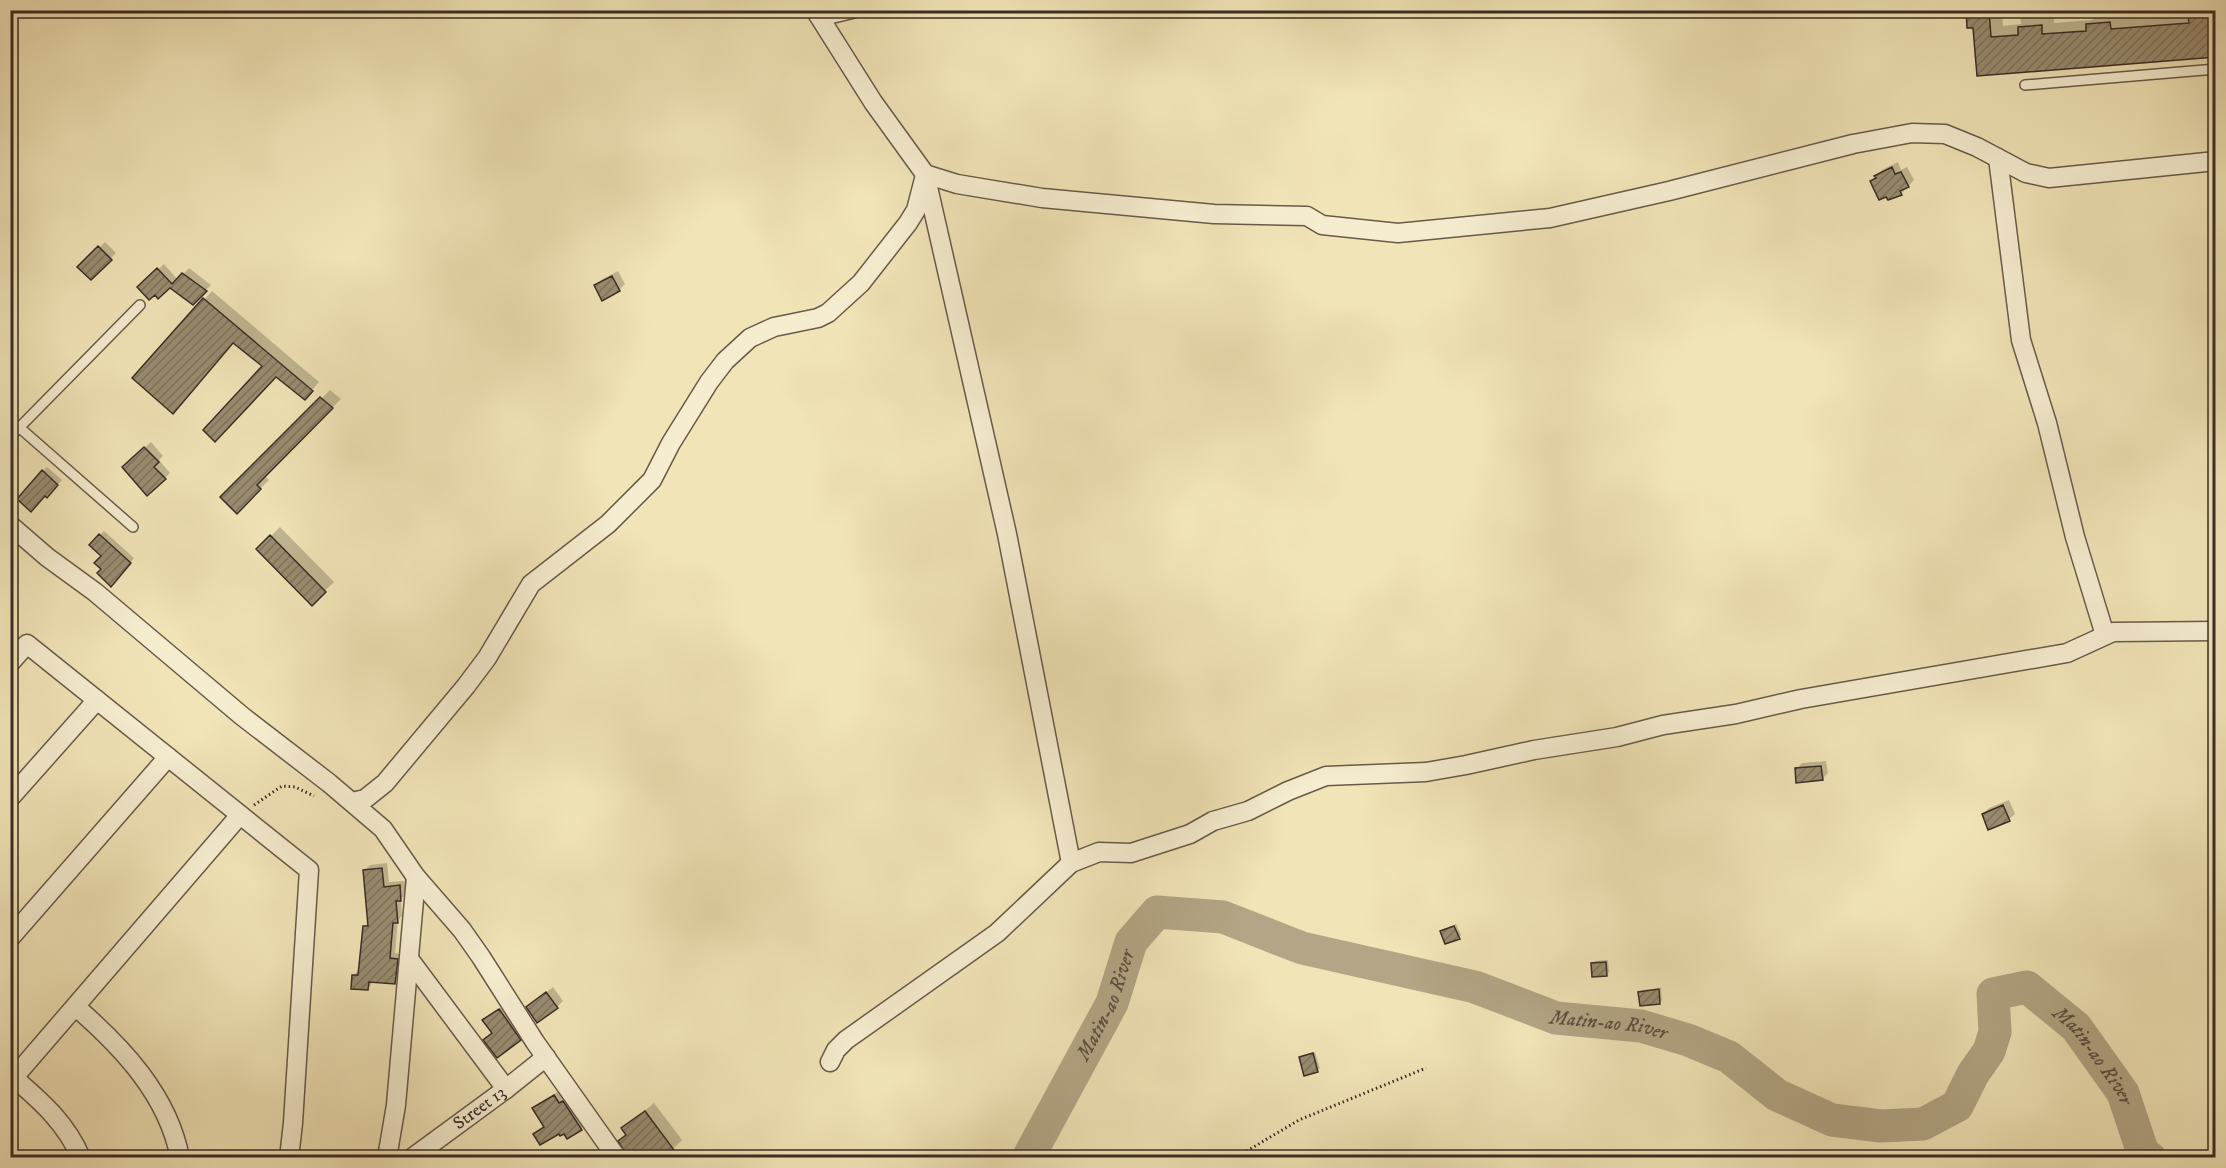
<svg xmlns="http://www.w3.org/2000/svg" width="2226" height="1168" font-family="'IM FELL DW Pica',serif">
	<defs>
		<pattern id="building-hatch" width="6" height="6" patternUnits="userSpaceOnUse" patternTransform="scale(1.5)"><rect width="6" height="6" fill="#998c71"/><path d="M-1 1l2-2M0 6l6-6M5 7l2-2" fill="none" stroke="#7e735d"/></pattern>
	</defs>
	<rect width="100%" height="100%" fill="#f1e4b7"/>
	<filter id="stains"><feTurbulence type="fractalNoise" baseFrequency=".00333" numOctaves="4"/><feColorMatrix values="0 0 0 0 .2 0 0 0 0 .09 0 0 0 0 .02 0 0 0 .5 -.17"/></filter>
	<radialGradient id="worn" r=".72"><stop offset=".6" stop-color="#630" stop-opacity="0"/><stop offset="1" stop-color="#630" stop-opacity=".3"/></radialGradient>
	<path fill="#0003" d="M1967,10h35l1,16 18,-2 -1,-14h33l1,13 38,-3 8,-8 22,-1v6l67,-5v-2h27v46l-237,18 -4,-48z
		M1898,162l3,8 6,-3 7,13 -13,14 -29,-13 10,-11z
		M105,242l11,11 -25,25 -12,-11z
		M164,264l14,16 11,-12 22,17 -18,18 -23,-17 -31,1z
		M618,271l7,13 -6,6 -23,-4 5,-6z
		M212,291l107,91 -14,16 -71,-56 -100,36z
		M330,390l11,9 -77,76 5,5 -32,32 -14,-15z
		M151,442l12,14 -4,4 11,13 -5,5 -35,-17z
		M47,467l15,13 -10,11 -9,-20z
		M280,527l54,55 -22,21 -54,-54z
		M104,531l30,27 -18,22 -13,-11v-13l-12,-11z
		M1826,761l2,12 -6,6 -26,-10 6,-6z
		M2009,800l6,14 -6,5 -20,9 -6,-14 6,-6z
		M387,863l2,19 16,-1 1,13 -5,5 1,17 -4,4 -3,33 7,1 -2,23 -5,6 -22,-2 -5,8 -14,-14 5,-5 5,-43 6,-5 -5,-52 5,-5z
		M1456,924l5,11 -2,3 -17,-7z
		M1608,960l1,12 -3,3 -14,-11 3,-3z
		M553,987l10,14 -6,6h-29z
		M1661,988l1,12 -2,3 -20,-11 2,-2z
		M505,1005l20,29 -5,5 -26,-7 -5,-17z
		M1315,1052l5,16 -3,2 -17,-13z
		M560,1090l27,34 -6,5 -46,5 10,-8 -11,-18z
		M654,1103l28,37 -9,9 -46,-15 -4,-6z"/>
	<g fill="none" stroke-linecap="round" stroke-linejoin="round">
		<path stroke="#b3a585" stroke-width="33" id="s1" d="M1028,1158l84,-155 19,-61 26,-30 66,5 79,31 173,39 81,31 85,8 47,14 41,17 48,38 55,25 49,6 42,-2 34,-18 16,-32 16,-23 6,-19 -2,-38 34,-7 49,40 47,66 20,60 7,5"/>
	</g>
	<path fill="url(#building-hatch)" stroke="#3a2c25" stroke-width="1.5" d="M1966,10h23l2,27 27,-2v-8l24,-2v9l44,-3v-7l24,-2 1,7 78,-6 -1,-8 28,-2v44l-239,19 -4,-48h-6z
		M1892,167l3,7 6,-2 8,15 -9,4 2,4 -14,5 -2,-3 -7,3 -9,-19 6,-3 -2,-2z
		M98,246l14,14 -21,20 -14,-13z
		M157,268l15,16 10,-11 25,18 -14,14 -23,-17 -12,11 -3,-4 -6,5 -12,-13z
		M612,276l8,15 -18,10 -8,-16z
		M203,298l110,93 -8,9 -29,-23 -61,65 -12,-12 59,-64 -29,-23 -60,71 -41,-36z
		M320,397l13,11 -76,77 4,4 -24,25 -17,-17z
		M144,447l15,15 -5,5 12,12 -19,17 -25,-29z
		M42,470l16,15 -11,13 -2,-2 -14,16 -14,-13z
		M99,534l32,29 -20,24 -14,-14 4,-4 -7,-6 7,-7 -12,-11z
		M270,535l56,57 -14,14 -56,-57z
		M1821,766l2,14 -27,3 -1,-15z
		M2003,805l7,16 -22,9 -6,-16z
		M382,868l2,19 16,-2 1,16h-5l2,22h-5l-3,35 8,1 -3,25 -26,-2 -1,8 -17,-1 1,-14h6l5,-49h5l-5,-56z
		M1454,926l6,13 -15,5 -5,-13z
		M1606,962l1,14 -15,1 -1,-14z
		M1659,989l1,15 -20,2 -2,-14z
		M546,992l12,16 -21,15 -11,-16z
		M499,1009l22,31 -24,18 -14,-18 9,-7 -10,-13z
		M1313,1053l5,19 -14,4 -5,-19z
		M554,1095l5,8 4,-2 19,29 -15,9 -3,-5 -4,2 -1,-2 -19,11 -7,-11 11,-7 -12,-19z
		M645,1111l29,39 -10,8h-36l-10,-17 8,-6 -5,-7z"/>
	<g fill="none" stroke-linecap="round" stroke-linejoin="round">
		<g stroke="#685a4a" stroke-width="12">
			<path id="lane" d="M822,21l45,-11
				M2025,85l191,-16
				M20,428l113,99
				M10,437l130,-132"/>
		</g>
		<g stroke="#685a4a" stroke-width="21">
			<g id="street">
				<path d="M815,10l58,92 52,72 82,360 64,329"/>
				<path d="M1998,158l23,182 26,83 28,114 30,98"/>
				<path d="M925,174l32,10 85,14 172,16 93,2 15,9 76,8 152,-15 119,-27 184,-47 59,-11 33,1 32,13 49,26 23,5 167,-17"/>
				<path d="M10,525l37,32 48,35 147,124 87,67 54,46 33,48 46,53 19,27 54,85 82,116"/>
				<path d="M10,663l17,-19 282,226 -16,253 -4,35"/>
				<path d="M10,798l87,-98"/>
				<path d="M352,802l13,-3 20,-16 81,-97 21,-28 44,-74 77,-60 44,-44 19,-37 38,-61 16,-21 25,-23 13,-6 11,-5 44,-9 10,-5 33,-30 47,-60 8,-13 8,-31"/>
				<path d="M10,938l158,-181"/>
				<path d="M410,960l96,129"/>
				<path d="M76,1007c46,40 92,88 104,151"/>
				<path d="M830,1062l6,-12 10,-10 151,-107 74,-70 28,-11 32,1 59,-19 23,-13 35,-10 40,-20 38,-15 100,-4 40,-7 68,-15 83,-13 46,-12 73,-11 65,-15 266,-46 46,-21 103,-1"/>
				<path d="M14,1078c27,23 53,46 67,80"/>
				<path d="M10,1082l230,-267"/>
				<path d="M387,1158l9,-53 20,-228"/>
				<path id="s2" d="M412,1158l94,-69 40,-32"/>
			</g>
		</g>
		<path stroke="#3a2c25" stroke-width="3" stroke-dasharray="1.5 3" stroke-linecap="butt" d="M254,805l28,-19 13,1 19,9
			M1235,1158l64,-38 127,-52"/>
		<use href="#lane" stroke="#f6edd0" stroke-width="9"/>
		<use href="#street" stroke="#f6edd0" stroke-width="18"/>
	</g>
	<g text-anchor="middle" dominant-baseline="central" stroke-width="5" stroke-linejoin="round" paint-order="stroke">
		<g font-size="18" fill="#3a2c25" stroke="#f6edd0">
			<text stroke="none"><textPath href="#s2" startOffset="84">Street 13</textPath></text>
		</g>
		<g font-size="20" font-style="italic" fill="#5e5042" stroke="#f6edd0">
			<text stroke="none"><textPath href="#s1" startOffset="172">Matin-ao River</textPath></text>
			<text stroke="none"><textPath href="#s1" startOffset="748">Matin-ao River</textPath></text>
			<text stroke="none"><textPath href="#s1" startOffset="1378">Matin-ao River</textPath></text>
		</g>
	</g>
	<rect width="2226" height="1168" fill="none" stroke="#f1e4b7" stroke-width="36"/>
	<rect x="12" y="12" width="2202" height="1144" fill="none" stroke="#3a2c25" stroke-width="3"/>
	<rect x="18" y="18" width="2190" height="1132" fill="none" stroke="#3a2c25" stroke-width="1.5"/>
	<rect width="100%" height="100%" filter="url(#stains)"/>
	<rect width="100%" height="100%" fill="url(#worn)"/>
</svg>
